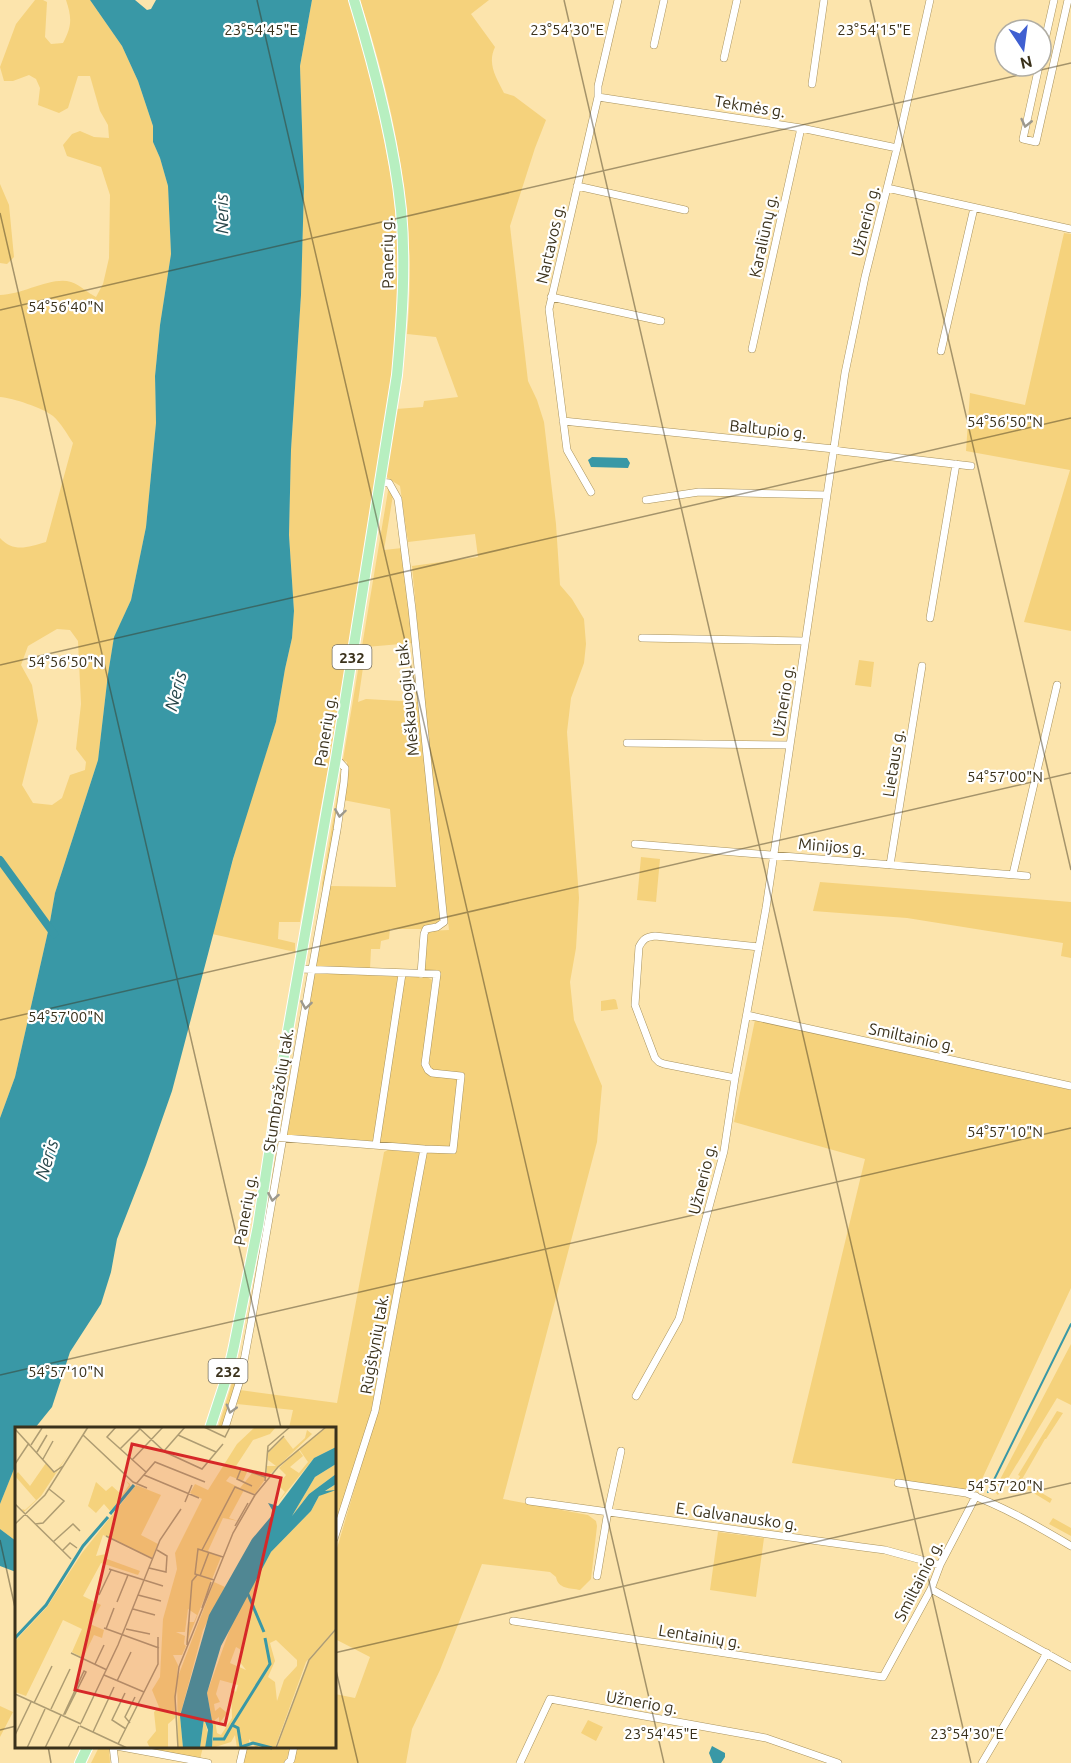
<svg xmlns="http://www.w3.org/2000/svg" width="1071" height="1763" font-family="Ubuntu,sans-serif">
	<rect width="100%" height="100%" fill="#fce4ac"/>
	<path fill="#f5d27c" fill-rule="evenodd" d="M35,0h8l4,2 -2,35 6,7 12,-1c9,-17 9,-25 3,-43h24l32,46 16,35 15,45v16l7,16 8,28 3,68 -11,71 -5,51 1,47 -10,104 -15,73 -17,38 -6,36 -10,86 -43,133 -6,34 -34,150 -15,41v-580c14,15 28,9 46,4l27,-99c-6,-9 -12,-20 -20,-27 -10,-8 -40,-18 -53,-19v-102c22,0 52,-19 71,-13 9,3 17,11 25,15l7,-13 6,-26 1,-63 -9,-28 -34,-11 -4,-11 9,-11 8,-3 14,6 15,1 -1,-13 -8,-14 -10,-35h-12l-10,32 -9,5 -21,-8 2,-17 -4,-9 -7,-4 -16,6h-9l-4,-14 16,-43zM57,629l13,1 8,11 3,63 -5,45 10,13 -1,8 -15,5 -8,23 -10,7 -19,-2 -11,-18 16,-64 -6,-36 -11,-20 7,-19z
		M312,0h37l18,64 15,65 11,59 4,46v101l-21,145 -46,278 -30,164h-21l-1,17 17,4v9l-83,-18 32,-113 32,-99 9,-53 7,-31 2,-28 -5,-75 2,-85 10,-155 3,-108 -4,-121z
		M360,0h129l-18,14 24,33c-8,17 1,30 9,46l10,3 32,24 -11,28 -25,78 18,155 9,19 7,22 12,102 4,61 12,14 12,20 2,25 -2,19 -13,35 -4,34 12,166 -3,50 -6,34 4,38 28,66 -5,56 -94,357 85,16 8,6 1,5 -6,53 -11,11c-10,-2 -22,-1 -24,-13l-6,-5 -68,-8 -42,106 -28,59 -6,34h-113l4,-16 37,-1 1,-52 20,4 15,-41 -35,-18v-84l46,-156 46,-247h28l10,-76 -1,-2 -32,-5 -4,-3 12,-94 -16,-1 4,-40 21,-1 -16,-140 -21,-224 66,-9 -3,-23 -67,8 -8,-56 -15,-10 11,-67 27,-2 1,-6 34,-4 -22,-60 -29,-3c11,-112 -12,-227 -47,-334z
		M0,184l9,21 5,52 -7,7 -7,-1z
		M1064,233l7,1v397l-47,-9 46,-152 -104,-19 4,-58 55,12z
		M389,485l4,10 -9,55 18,-2 10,95 -46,4 -8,55 8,-3 53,3 22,217 -4,4 -13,3 -2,3h-32l-1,10 -8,2 -1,8h-9l-1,20 -54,-3 14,-80 66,1 -6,-78 -47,-9 4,-29v-9l-4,-2z
		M859,660l15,2 -3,25 -16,-2z
		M342,768l1,1 -20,132 -1,-17z
		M641,857l19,2 -4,43 -19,-2z
		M820,882l251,20v56l-10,-2 2,-13 -156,-25 -94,-7z
		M315,972l85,5 -26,166 -87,-8 26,-161z
		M406,975l21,2 5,3 -9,84 2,5 33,9 -7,70 -74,-5 27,-166z
		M614,999l2,1 2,9 -17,2v-10z
		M755,1020l316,70v198l-95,204 -184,-29 73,-304 -131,-37z
		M388,1150l32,3 -49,266 -36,111 -1,-102h-45l4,-18 -56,-6 3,-14 97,13 46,-245 1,-6z
		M1071,1344v61l-14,-7 -59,97 -4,-4z
		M233,1380l3,3 -14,45h-4z
		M1057,1411l6,2 -17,26h-1l-24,42 31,18 -2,4 -33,-20 3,-7 -2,-1z
		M14,1468l2,1v72l-16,-12v-25z
		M1053,1518l18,10v8l-22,-12z
		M718,1532l46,6 -8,59 -46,-7z
		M0,1706l13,6 -13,25z
		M588,1720l15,7 -7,14 -15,-8z
		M99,1747h10l1,16h-19z
		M130,1747h73l-3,12z
		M246,1747h45l-6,16h-43z"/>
	<path fill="#3998a6" d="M90,0h45l12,10 4,-1 5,-9h156l-12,66 4,121 -3,108 -10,155 -2,85 5,76 -2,27 -7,31 -9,53 -43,137 -61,232 -26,74 -29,74 -6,33 -10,32 -31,48 -18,55 -17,21h-19v36l-16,40v-386l15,-41 34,-150 6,-34 43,-133 10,-86 6,-37 17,-37 15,-73 10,-104 -1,-47 5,-51 11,-71 -3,-68 -8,-28 -7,-16v-16l-15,-45 -16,-35z
		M592,457l35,1 3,5 -2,5 -37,-1 -3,-7z
		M0,1529l16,12v31l-16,-6z
		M712,1746l13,7v4l-4,6h-8l-4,-10z"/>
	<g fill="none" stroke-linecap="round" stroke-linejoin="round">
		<path stroke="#3998a6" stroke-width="2" d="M988,1492l83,-168"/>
		<path stroke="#3998a6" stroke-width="8" d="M0,860l54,74"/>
		<g stroke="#a8925d" stroke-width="8">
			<path id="minor" d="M654,45l10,-45
				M724,58l13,-58
				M1041,58l13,-58
				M1039,66l-16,73 13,3 32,-142
				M812,84l12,-84
				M598,97l203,31 96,20
				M577,186l108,24
				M887,188l184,41
				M551,297l110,24
				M752,349l49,-221
				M941,351l33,-143
				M563,421l271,28 6,2 131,15
				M380,482l9,1 9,16 14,110 32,313 -7,5 -11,2 -2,5 -3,40
				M591,492l-24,-42 -18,-141 49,-212v-11l20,-86
				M646,500l53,-8 128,3
				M930,618l26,-154
				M642,638l163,3
				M627,743l163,2
				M635,844l392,32
				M890,865l32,-199
				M1013,874l44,-189
				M747,1015l324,71
				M735,1078l-71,-14 -5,-2 -4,-4 -20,-53 4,-58c4,-8 7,-10 16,-11l104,11
				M272,1137l152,12 29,1 8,-74 -29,-3 -4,-3 -3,-6 12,-90 -137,-5
				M376,1145l26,-171
				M636,1396l43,-77 45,-168 11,-73 31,-170 79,-535 20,-96 32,-129 33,-148
				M225,1428l16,-51 10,-54 61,-354 25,-139 7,-48 1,-14 -9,-10
				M898,1483l68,10c37,13 71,33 105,53
				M529,1501l333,46 23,3 55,15
				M334,1539l41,-128 49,-262
				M597,1576l11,-65 13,-60
				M931,1589l140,78
				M513,1621l370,56 48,-88 9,-24 36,-69
				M113,1746l2,17
				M116,1746l92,17
				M240,1763l4,-17
				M288,1763l3,-3 3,-14
				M520,1763l30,-64 216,39 72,25
				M982,1763l65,-110"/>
		</g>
		<g stroke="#fff" stroke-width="12">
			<path id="primary" d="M210,1428l18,-55 6,-27 24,-120 28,-184 50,-284 61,-383c5,-55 9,-110 4,-165 -7,-68 -27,-144 -47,-210
				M80,1763l8,-17"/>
		</g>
		<use href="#minor" stroke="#fff" stroke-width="7"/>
		<use href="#primary" stroke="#b7efc0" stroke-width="10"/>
	</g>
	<defs><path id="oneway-chevron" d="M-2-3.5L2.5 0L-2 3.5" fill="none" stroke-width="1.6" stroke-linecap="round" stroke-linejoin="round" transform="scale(1.5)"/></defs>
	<g stroke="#9c988d">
		<use href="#oneway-chevron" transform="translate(1026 123) rotate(103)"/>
		<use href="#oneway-chevron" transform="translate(340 813) rotate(98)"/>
		<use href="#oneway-chevron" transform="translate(306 1005) rotate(99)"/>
		<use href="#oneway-chevron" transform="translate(273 1197) rotate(100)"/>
		<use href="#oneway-chevron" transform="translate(231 1409) rotate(106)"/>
	</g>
	<path fill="none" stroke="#3a311b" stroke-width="1.5" stroke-opacity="0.45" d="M257,0l407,1763M564,0l407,1763M870,0l201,870M0,213l281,1215M0,310l1071,-247M0,665l1071,-247M0,1020l1071,-247M0,1375l1071,-247M0,1540l16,72M334,1653l737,-170M334,1662l24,101M0,1730l16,-4M48,1746l3,17"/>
	<g text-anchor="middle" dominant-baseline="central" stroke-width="4.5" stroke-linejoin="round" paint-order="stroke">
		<g fill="#fff" stroke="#756f5f" stroke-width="1.5">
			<rect x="332.5" y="645" width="39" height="24" rx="4.5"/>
			<rect x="208.5" y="1359" width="39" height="24" rx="4.5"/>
		</g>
		<g font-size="15" font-weight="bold" fill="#3a311b">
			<text x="352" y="657">232</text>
			<text x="228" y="1371">232</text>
		</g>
		<g font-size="16" fill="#3a311b" stroke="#fff">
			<text transform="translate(750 106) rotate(9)">Tekmės g.</text>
			<text transform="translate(865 221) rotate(-76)">Užnerio g.</text>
			<text transform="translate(763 236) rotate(-78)">Karaliūnų g.</text>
			<text transform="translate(550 244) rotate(-77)">Nartavos g.</text>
			<text transform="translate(387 253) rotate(-91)">Panerių g.</text>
			<text transform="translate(768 429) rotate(6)">Baltupio g.</text>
			<text transform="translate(407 698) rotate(-96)">Meškauogių tak.</text>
			<text transform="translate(783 701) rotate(-81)">Užnerio g.</text>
			<text transform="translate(325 731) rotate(-81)">Panerių g.</text>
			<text transform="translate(893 763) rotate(-81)">Lietaus g.</text>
			<text transform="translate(832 846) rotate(5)">Minijos g.</text>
			<text transform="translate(912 1037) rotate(12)">Smiltainio g.</text>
			<text transform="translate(278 1090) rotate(-81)">Stumbražolių tak.</text>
			<text transform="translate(702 1179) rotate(-76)">Užnerio g.</text>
			<text transform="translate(245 1210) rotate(-80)">Panerių g.</text>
			<text transform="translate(374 1344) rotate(-80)">Rūgštynių tak.</text>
			<text transform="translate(737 1516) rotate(8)">E. Galvanausko g.</text>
			<text transform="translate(918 1581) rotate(-63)">Smiltainio g.</text>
			<text transform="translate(700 1636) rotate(9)">Lentainių g.</text>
			<text transform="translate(642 1702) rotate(10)">Užnerio g.</text>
		</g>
		<g font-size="18" font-style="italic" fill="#29474b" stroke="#fff">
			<text transform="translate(221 214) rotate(-91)">Neris</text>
			<text transform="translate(175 691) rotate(-75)">Neris</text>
			<text transform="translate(46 1159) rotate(-73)">Neris</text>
		</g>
	</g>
	<g transform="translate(15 1427)">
		<rect width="321" height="321" fill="#fce4ac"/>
		<path d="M240,0h21l-6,7 -17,6 -17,26 12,4 -5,11 -13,-5 -4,5 14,7 13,-16 12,5 -1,4 -9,13 -11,-4 -15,28 9,3 -15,-3 -15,33 13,6 -35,87 2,-22h6l3,-7 -9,-6 -3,23h-9l9,4 -1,8 2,2 -4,9h-9l5,10 -3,53 -7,6v24h-18l-3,-6 9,-11 -2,-19 5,-5 -7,-17 8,-13 3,-58 14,-50 -2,-16 27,-54 -12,-6 5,-9 13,6 29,-46zM312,0h7l2,20 -22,11 -39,48 10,-14 -7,-7 8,-10 -7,-7 19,-19 5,7 -13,11 9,6 9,-11 -9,-13zM292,3l5,4 -46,44 1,-12h9l-8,-6v-7l16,-16 9,12 12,-11zM53,28l-27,41 -17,16 -2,-3 3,1 11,-10 -21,-24 3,-4 12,14 16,-23 9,10zM321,37v10l-27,20 -17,22 23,-39zM111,54l4,3v2l4,-2 -24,27 -6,-7 -8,9 -8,-7 8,-24 10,9 6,-5 10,9 7,-10zM321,57v144l-30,34 -31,86h-14v-4l-5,4 -7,-9v7l-12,2 -2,-13 -4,7 -19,6 1,-22 -6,-33 28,-78 36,-63 40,-41 8,-15zM261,213l21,20v6l-13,14 -7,21 -2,-19 -7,-5 7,-16 -5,-18zM221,220l7,4 -4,10 7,9 -16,-7zM205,253l18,5 -2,7 -5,-4 1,30 -11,17 -4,-2 -2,-13 4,-3v7l8,-11 -7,-6 -5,4 -1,-7 6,-2 -4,-8zM121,58l25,10 -20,40 17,9 -6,14 -49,-23 -7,21 10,-2 1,5 33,12 -2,4 -37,-12 -18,33 18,9 -11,19 14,6 -2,8 -8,-3 -11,23 -11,-6 10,-23 -19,-9 -37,76 -11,-4v-51l32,-34 35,-54zM199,155l11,5 -22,43 -23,86 3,32h-5l-1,-69zM321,203v118h-59l32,-87zM189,292l4,14 -3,15h-5z" fill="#f5d27c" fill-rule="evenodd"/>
		<path d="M321,20v17l-21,13 -23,39 17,-22 27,-20v10l-11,7 11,-1 -17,6 -8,15 -40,41 -50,94 -14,47 6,33 -1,22h-7l3,-18 -4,-11 -4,29h-17l-3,-32 29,-101 43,-76 22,-26 -6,-10 10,3 36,-48z" fill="#3998a6"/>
		<path fill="none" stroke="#3998a6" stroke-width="3" d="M95,87l24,-29M232,165l17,40M0,211l31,-33 37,-59 25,-29M217,298l38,-61 -5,-26M198,312h11l8,-14 6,3 3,19 12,-4 19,5"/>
		<path fill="none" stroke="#ae9c72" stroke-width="1.5" d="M101,0l-9,10 39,35M123,0l27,25 37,17 21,-25M189,0l21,10 5,-10M0,2l39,43 9,-6M68,8l50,47 14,6M163,8l38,17M16,18l11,-17M105,22l20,-20M149,24l21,-24M22,25l10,-17M253,25l16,-16M28,32l10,-18M117,33l31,-33M0,37l14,-21M129,48l55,23M250,54l3,-35 22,-19M121,57l19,-22 50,20M237,59l-15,-7 4,-10 24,8M170,75l7,-17M0,77l56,55M0,97l30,-29 43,-68M20,97l8,-1 21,-22 -15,-12M220,99l13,-23M91,109l47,23M38,115l20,-18 7,7M187,123l33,-63 20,8M47,124l8,-8 7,5M134,141l17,4 1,-16 -10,-6M94,142l54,17M185,149l9,-24M199,153l-19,-6 3,-25 25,8M84,168l12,-25M123,168l23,6M102,175l11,-27M187,181l9,-26M118,182l22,6M89,201l55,20M91,202l8,-21M111,202l24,5M172,218l5,-64 5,-6M56,226l36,17M80,237l9,-19M69,244l2,1 -21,42h-1zM89,248l40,17M102,254l14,-29M110,266l-13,27 14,9M0,267l66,30M19,276l18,-37M36,282l19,-40M66,296l37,-78 42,-105 21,-31M115,296l-5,-6 10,-20M65,299l47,22M78,305l21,-45M0,308l16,-33M103,317l40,-80v-27M12,321l18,-39M30,321l16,-33M53,321l11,-22M163,321l-3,-51 4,-30 54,-134 22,-38 23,-28 48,-40M261,321l33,-88 27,-31"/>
		<path fill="#d62828" fill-opacity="0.15" stroke="#d62828" stroke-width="3" d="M117,17l149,34 -56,247 -150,-35z"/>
		<rect width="321" height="321" fill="none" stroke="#3a311b" stroke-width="3"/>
	</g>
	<g font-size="15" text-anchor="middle" fill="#3a311b" stroke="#fff" stroke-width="4.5" stroke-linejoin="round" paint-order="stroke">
		<text x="261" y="35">23°54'45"E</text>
		<text x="567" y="35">23°54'30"E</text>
		<text x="874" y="35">23°54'15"E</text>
		<text x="66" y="312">54°56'40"N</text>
		<text x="1005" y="427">54°56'50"N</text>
		<text x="66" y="667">54°56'50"N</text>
		<text x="1005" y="782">54°57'00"N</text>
		<text x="66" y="1022">54°57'00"N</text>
		<text x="1005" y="1137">54°57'10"N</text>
		<text x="66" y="1377">54°57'10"N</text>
		<text x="1005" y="1491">54°57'20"N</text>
		<text x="661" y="1739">23°54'45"E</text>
		<text x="967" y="1739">23°54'30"E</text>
	</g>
	<g transform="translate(1023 48) rotate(167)"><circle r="28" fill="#ffffff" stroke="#b0ada4" stroke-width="1.5"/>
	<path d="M0-4.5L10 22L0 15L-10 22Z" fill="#3f5fd1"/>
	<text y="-9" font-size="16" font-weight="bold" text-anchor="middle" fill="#3a311b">N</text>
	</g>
</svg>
